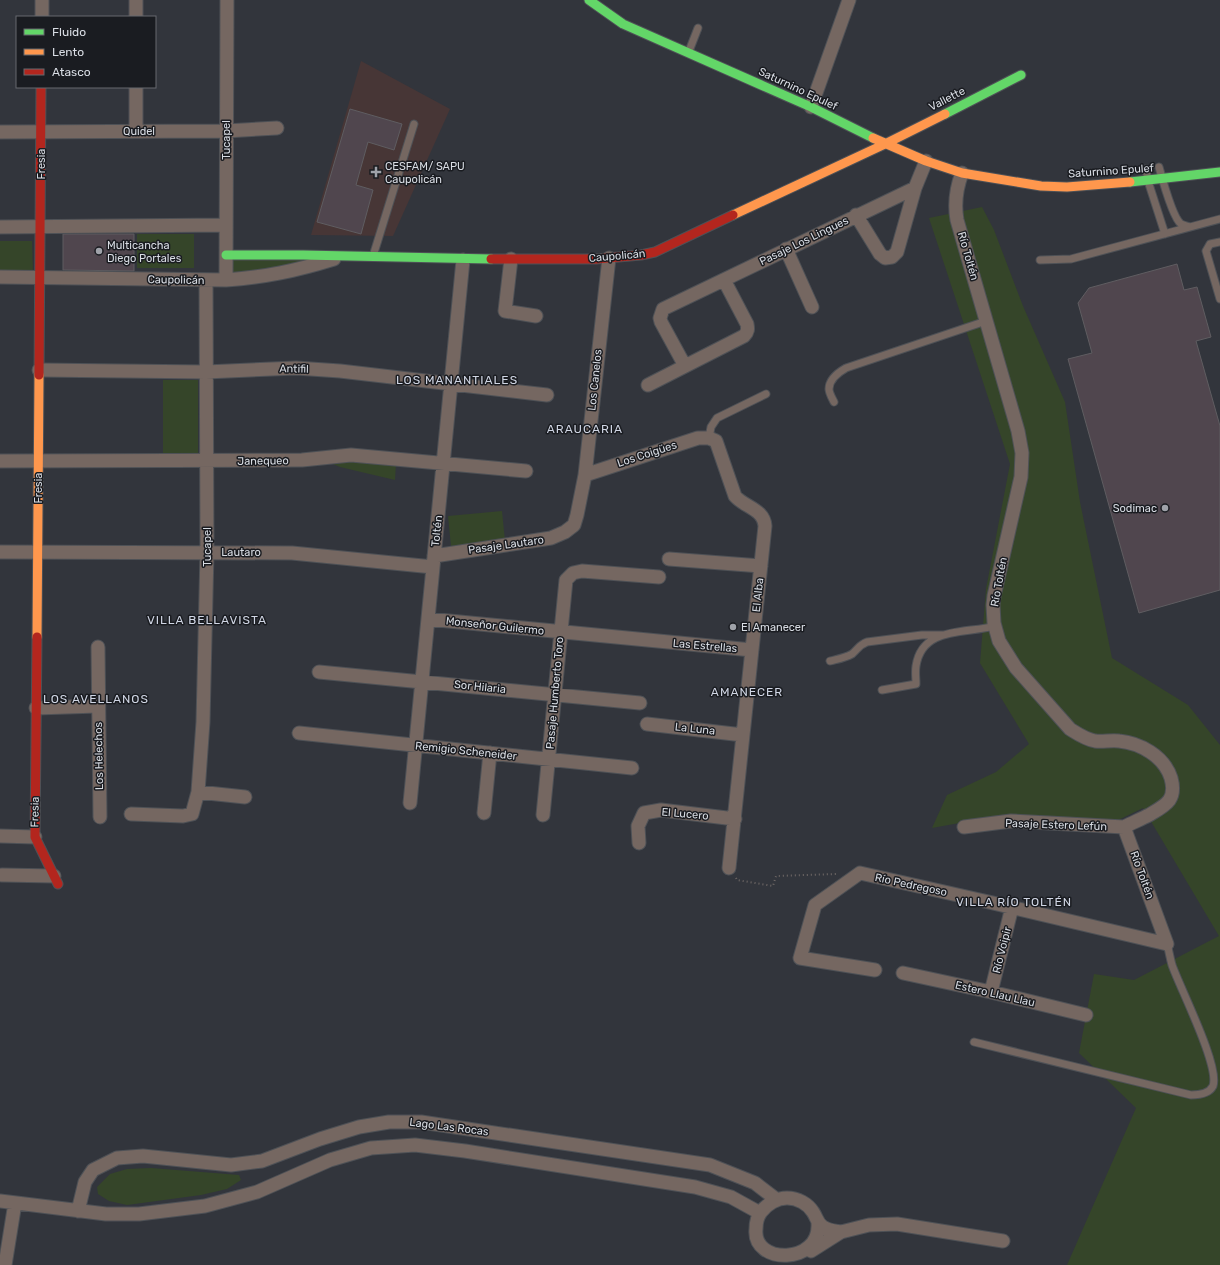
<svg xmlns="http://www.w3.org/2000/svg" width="1220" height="1265" font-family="Rubik,sans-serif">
	<rect width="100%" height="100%" fill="#32353c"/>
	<path fill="#473636" d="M361,61l89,48 -57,127 -82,-1z"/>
	<path fill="#354529" d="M982,207l12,23 29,76 42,96 15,100 32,156 76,47 32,40v520h-153l69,-157 -57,-55 15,-79 40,6 85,-44 -76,-128 -35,17 -143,-3 -33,6 15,-33 49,-23 33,-28 -49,-81 6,-74 24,-125 -81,-246z
		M137,234h57v34h-57z
		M0,241h32l1,30h-33z
		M317,258l-42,12 -42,3 -1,-14z
		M163,380h35v74h-35z
		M332,460l64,4 -1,16 -55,-13 -7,-3z
		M502,511l3,30 -54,5 -3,-30z
		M151,1168l88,7 2,5 -14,9 -26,6 -74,10 -18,-4 -11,-7 -1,-7 13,-13 17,-5z"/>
	<path fill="#50464e" stroke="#5f5d61" d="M350,109l52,15 -8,26 -26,-8 -12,43 17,5 -12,44 -44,-12z
		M63,234h71v37l-71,-1z
		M1177,264l7,26 13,-3 14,50 -15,4 24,85v164l-81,23 -71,-254 24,-6 -14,-50 11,-15z"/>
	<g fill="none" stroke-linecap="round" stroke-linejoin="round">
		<g stroke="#4e5156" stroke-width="9">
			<path id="lane" d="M689,51l9,-23
				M1159,167c3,11 14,51 22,57 2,1 6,2 9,3
				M1146,169l2,12 17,53
				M1220,242l-10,2 -4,7 14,48
				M373,256l41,-132
				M1040,260l31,-1 149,-40
				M834,402c-2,-4 -5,-9 -5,-13 0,-10 10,-17 17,-21l140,-47
				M709,438l2,-11 6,-9 49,-24
				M830,661c8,-2 15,-3 22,-7 6,-5 7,-9 15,-12l55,-7h20
				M882,690l34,-6c0,-6 -1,-12 0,-18 6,-40 50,-32 79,-40
				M974,1042l217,53c8,0 18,-1 22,-9 7,-20 -33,-98 -41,-121 -2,-7 -3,-14 -5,-21"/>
		</g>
		<g stroke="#4e5156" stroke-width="15">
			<path id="street" d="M42,17v-17
				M136,17v-17
				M811,107l38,-107
				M136,131v-44
				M0,132l226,-1 51,-3
				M962,173c-6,16 -8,30 -5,47l61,211 4,22 -1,24 -27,119 -1,9 1,18 5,18 17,27 54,61c8,5 15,10 25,12 8,1 16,-1 24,0 21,2 45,15 52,37 6,22 -5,27 -22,37 -8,4 -17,8 -25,12
				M856,215l24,39 5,4 7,-1 5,-5 18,-64
				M0,227l226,-2
				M786,249l26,58
				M511,259l-6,52 31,5
				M0,277l226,3c40,-3 69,-9 108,-21
				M226,280l1,-280
				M685,366l-24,-44 -1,-4 3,-9 252,-121 11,-27
				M39,370l167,2 90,-4 44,3 207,24
				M648,385l96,-49c4,-4 4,-7 3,-12l-23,-44
				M0,461l302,-1 49,-5 175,16
				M585,475l113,-37h11l7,3 19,55c9,11 29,13 30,30l-36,342
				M0,552l292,1 141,14
				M434,556l117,-18 14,-6 9,-7 3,-10 8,-40 24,-217
				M669,559l92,7
				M428,619l324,31
				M98,647l2,170
				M319,672l321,31
				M36,708l62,-2
				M647,724l96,11
				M299,733l333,35
				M198,792l47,5
				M410,803l53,-543
				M484,813l6,-60
				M131,814l52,2 9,-2 6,-22 5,-70 4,-170 -1,-272
				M543,815l23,-235 7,-7 9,-2 77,6
				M964,827l47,-6 113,6
				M1124,827l43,117
				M0,836l35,1
				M639,843l-1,-17 6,-13 17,-3 74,9
				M2,875l52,1
				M875,970l-75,-12 15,-53 45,-32 133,30 174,41
				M903,973l88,19 95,23
				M991,992l21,-85
				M0,1201l106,13h33l66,-8 52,-14 73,-32 41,-12 44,-3 50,6 230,36 36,10 29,16
				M78,1211l7,-29 8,-12 24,-12 26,-2 88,9 31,-4 58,-22 39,-12 30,-5h32l289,43 45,18 22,17
				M818,1223c3,42 -66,42 -62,6 0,-6 1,-12 5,-17 6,-8 16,-14 26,-14 11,0 21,6 26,14 4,6 4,11 10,15 6,4 12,4 18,5
				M811,1251l30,-19 28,-7 28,-1 106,17
				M5,1265l10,-62"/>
		</g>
		<g stroke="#4e5156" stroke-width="11">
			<path id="fast" d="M589,0l34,24 188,83 62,31
				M945,114l76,-39
				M1130,182l90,-10
				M226,255h77l188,4"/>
		</g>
		<g stroke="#4e5156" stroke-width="11">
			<path id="slow" d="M873,138l53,23 36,12 79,13 26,1 63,-5
				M733,215l152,-71 60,-30
				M37,637l2,-262"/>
		</g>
		<g stroke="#4e5156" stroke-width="11">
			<path id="jam" d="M491,259h105l45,-4 14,-3 78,-37
				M39,375l2,-288
				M37,637l-2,200 23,47"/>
		</g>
		<path stroke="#6f6866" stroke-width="2" stroke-dasharray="1 3" stroke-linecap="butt" d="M736,878l1,2 36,6 3,-10 61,-2"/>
		<use href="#lane" stroke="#756761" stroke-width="7"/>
		<use href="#street" stroke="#756761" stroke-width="13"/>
		<use href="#fast" stroke="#63d668" stroke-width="9"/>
		<use href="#slow" stroke="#ff974d" stroke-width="9"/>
		<use href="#jam" stroke="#b3261e" stroke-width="9"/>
	</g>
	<g fill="#9fa2a9" stroke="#1a1c21" stroke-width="1.5">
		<path d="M374 166h4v4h4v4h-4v4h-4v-4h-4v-4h4z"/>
		<circle cx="99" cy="251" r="4"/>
		<circle cx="1165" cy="508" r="4"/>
		<circle cx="733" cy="627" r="4"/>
	</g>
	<g text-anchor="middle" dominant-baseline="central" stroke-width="3" stroke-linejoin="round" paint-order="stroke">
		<g font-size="11" fill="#d9dde4" stroke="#1a1c21">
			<text transform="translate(798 89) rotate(25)">Saturnino Epulef</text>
			<text transform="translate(947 99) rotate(-27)">Vallette</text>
			<text x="139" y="131">Quidel</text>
			<text transform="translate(226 140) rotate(-90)">Tucapel</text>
			<text transform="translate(41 164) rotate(-90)">Fresia</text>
			<text transform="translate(1111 171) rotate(-4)">Saturnino Epulef</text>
			<text transform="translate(804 241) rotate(-26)">Pasaje Los Lingues</text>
			<text transform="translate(617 256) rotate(-5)">Caupolicán</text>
			<text transform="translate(968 256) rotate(74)">Río Toltén</text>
			<text transform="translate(176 280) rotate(1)">Caupolicán</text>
			<text transform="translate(294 369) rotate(1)">Antifil</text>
			<text transform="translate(595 380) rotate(-84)">Los Canelos</text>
			<text transform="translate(647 454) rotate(-18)">Los Coigües</text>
			<text transform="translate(263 461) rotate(-1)">Janequeo</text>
			<text transform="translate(38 488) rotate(-90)">Fresia</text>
			<text transform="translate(437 531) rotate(-84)">Toltén</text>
			<text transform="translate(506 545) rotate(-8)">Pasaje Lautaro</text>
			<text transform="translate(207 547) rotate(-90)">Tucapel</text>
			<text x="241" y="552">Lautaro</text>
			<text transform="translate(999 582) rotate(-80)">Río Toltén</text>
			<text transform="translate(758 595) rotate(-84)">El Alba</text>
			<text transform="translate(495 626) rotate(6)">Monseñor Guilermo</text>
			<text transform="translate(705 646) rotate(5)">Las Estrellas</text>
			<text transform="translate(480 687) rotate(6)">Sor Hilaria</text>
			<text transform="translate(555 693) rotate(-85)">Pasaje Humberto Toro</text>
			<text transform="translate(695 729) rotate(6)">La Luna</text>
			<text transform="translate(466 751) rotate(6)">Remigio Scheneider</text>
			<text transform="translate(99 756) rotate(-91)">Los Helechos</text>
			<text transform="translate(35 812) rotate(-89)">Fresia</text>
			<text transform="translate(685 814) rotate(5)">El Lucero</text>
			<text transform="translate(1056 825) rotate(2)">Pasaje Estero Lefún</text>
			<text transform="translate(1142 875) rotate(70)">Río Toltén</text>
			<text transform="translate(911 885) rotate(12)">Río Pedregoso</text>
			<text transform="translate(1002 950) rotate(-76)">Río Voipir</text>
			<text transform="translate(995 994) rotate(13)">Estero Llau Llau</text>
			<text transform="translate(449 1127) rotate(7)">Lago Las Rocas</text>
		</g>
		<g font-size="11" fill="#d9dde4" stroke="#1a1c21" text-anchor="start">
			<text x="385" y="166">CESFAM/ SAPU<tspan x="385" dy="13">Caupolicán</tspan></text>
			<text x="107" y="245">Multicancha<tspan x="107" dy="13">Diego Portales</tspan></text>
			<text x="1157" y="508" text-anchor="end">Sodimac</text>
			<text x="741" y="627">El Amanecer</text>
		</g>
		<g font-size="12" letter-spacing="1" fill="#d1d7e5" stroke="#1a1c21">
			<text x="457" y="380">LOS MANANTIALES</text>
			<text x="585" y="429">ARAUCARIA</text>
			<text x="207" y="620">VILLA BELLAVISTA</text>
			<text x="747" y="692">AMANECER</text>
			<text x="96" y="699">LOS AVELLANOS</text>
			<text x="1014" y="902">VILLA RÍO TOLTÉN</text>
		</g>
	</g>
	<rect x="16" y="16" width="140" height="72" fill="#1a1c21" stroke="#66696f"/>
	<rect x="24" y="29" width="20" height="6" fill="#63d668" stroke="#66696f"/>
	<text x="52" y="36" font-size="12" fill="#d9dde4">Fluido</text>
	<rect x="24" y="49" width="20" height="6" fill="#ff974d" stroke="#66696f"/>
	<text x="52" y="56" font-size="12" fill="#d9dde4">Lento</text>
	<rect x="24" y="69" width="20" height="6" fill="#b3261e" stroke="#66696f"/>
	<text x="52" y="76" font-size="12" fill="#d9dde4">Atasco</text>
</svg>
